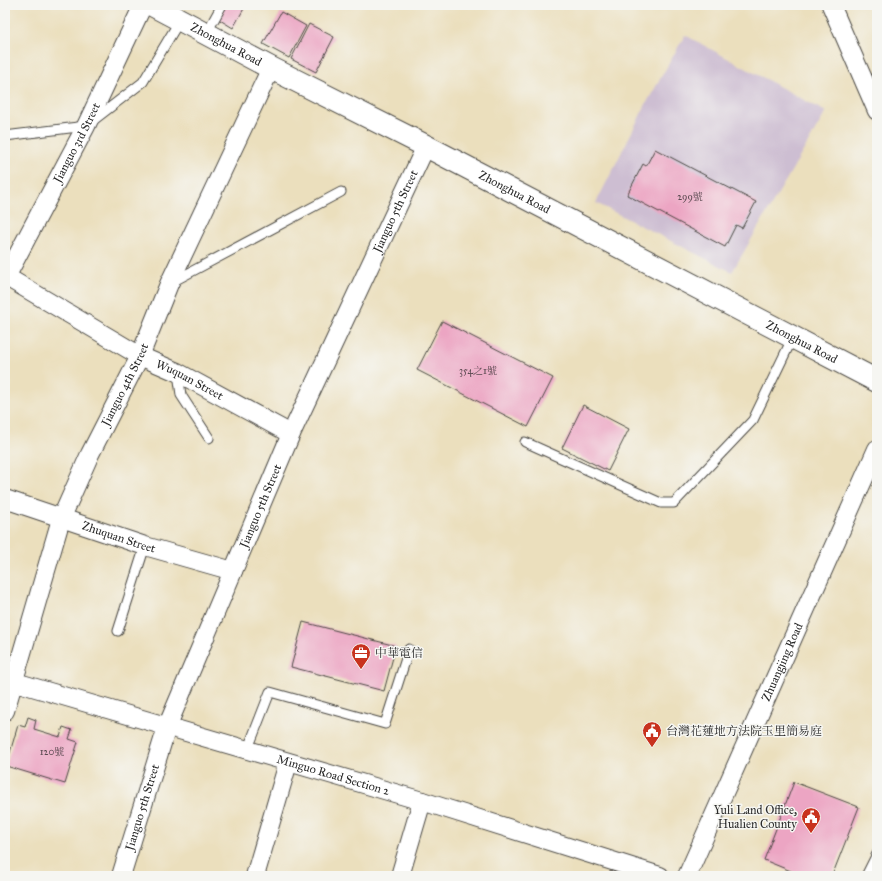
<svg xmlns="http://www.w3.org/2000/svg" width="882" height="881" font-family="'IM FELL Great Primer','Noto Serif TC',serif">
	<rect width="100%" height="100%" fill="#f6f6f2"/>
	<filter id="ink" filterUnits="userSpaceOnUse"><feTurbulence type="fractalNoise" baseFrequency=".025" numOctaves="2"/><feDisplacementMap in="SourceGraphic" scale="8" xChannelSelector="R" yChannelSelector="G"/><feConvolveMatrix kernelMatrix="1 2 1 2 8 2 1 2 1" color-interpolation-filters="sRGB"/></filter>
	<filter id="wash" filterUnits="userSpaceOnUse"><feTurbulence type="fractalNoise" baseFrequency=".012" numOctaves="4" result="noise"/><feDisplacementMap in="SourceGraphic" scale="16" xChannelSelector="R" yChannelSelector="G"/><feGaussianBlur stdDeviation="0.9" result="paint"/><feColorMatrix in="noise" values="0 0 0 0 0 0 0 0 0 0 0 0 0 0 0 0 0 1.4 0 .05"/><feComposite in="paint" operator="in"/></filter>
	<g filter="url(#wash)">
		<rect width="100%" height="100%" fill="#ebdfbd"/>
		<path fill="#cdbed2" d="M685,35l141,77 -94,160 -136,-69 50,-99z"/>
		<g id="blocks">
			<path fill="#eca5c3" d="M222,5h24l-13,23 -18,-11z
				M281,12l25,14 -17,32 -26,-14z
				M309,24l25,13 -18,35 -25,-13z
				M655,149l101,53 -14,26 -6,-3 -11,22 -98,-52 16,-31 3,2z
				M442,321l111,57 -25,49 -111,-57z
				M583,405l46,24 -21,42 -46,-23z
				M303,622l93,24 -12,45 -93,-24z
				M28,717l8,3 -2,9 26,8 3,-10 9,3 -3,9 9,3 -13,42 -59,-18 12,-41 7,2z
				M794,782l65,25 -27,69h-29l-39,-16z"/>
		</g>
	</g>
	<g filter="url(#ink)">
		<use href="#blocks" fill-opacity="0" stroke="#484641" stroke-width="1"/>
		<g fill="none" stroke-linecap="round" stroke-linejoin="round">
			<g stroke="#484641" stroke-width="11">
				<path id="service" d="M206,34l16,-29
					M5,136l81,-10 57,-44 37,-62
					M172,282l169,-90
					M178,373l3,22 28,43
					M525,442l136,61h13l79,-83 40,-83
					M118,631l27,-85
					M247,751l23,-59 115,32 24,-75
					M866,876l11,-22"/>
			</g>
			<g stroke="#484641" stroke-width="20">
				<g id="minor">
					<path d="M831,5l46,106"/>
					<path id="s1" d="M5,276l135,80 37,16 114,62"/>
					<path id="s2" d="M5,279l81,-153 57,-121"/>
					<path id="s3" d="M5,499l140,47 88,25"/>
					<path id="s4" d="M5,679l417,122 238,75"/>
					<path id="s5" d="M5,711l56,-192 29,-65 50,-98 29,-72 102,-216"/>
					<path id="s6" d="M121,876l46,-149 124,-293 135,-288"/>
					<path d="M255,876l33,-113"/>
					<path d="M400,876l22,-75"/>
					<path id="s7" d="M687,876l190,-427"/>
				</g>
			</g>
			<g stroke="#484641" stroke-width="24">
				<g id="tertiary">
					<path id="s8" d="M152,5l119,63 155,78 451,235"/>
				</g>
			</g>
			<use href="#service" stroke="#fff" stroke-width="9"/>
			<use href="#minor" stroke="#fff" stroke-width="18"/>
			<use href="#tertiary" stroke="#fff" stroke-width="22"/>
		</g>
	</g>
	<defs>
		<g id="office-pin" transform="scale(1)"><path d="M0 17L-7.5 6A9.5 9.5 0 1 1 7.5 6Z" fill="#c8321e" stroke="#f6f6f2"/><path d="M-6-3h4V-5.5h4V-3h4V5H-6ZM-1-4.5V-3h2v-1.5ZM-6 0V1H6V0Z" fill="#fff"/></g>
		<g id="civic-pin" transform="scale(1)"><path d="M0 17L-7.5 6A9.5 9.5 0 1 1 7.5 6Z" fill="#c8321e" stroke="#f6f6f2"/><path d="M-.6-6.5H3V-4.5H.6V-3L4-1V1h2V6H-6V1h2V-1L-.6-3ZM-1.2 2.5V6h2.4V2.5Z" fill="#fff"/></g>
	</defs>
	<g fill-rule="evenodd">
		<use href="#office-pin" x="361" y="653"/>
		<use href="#civic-pin" x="652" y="731"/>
		<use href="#civic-pin" x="811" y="817"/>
	</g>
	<g text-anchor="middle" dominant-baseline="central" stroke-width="3" stroke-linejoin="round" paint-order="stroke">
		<g font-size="10" fill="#5b4a51">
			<text x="690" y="197">299號</text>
			<text x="478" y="371">354之1號</text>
			<text x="52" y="752">120號</text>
		</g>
		<g font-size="12" fill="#2b2b2b" stroke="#f6f6f2">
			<text stroke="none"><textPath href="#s8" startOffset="84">Zhonghua Road</textPath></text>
			<text stroke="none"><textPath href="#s2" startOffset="154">Jianguo 3rd Street</textPath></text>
			<text stroke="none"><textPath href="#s8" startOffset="408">Zhonghua Road</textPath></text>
			<text stroke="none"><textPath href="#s6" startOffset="720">Jianguo 5th Street</textPath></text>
			<text stroke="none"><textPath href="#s8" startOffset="732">Zhonghua Road</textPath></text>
			<text stroke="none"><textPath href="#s1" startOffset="212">Wuquan Street</textPath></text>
			<text stroke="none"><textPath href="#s5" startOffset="349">Jianguo 4th Street</textPath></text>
			<text stroke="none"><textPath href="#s6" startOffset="396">Jianguo 5th Street</textPath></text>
			<text stroke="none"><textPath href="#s3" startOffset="120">Zhuquan Street</textPath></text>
			<text stroke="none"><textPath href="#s7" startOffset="234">Zhuangjing Road</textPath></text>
			<text stroke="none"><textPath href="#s4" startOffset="342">Minguo Road Section 2</textPath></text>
			<text stroke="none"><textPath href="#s6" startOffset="72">Jianguo 5th Street</textPath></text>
		</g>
		<g font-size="12" fill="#2b2b2b" stroke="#f6f6f2" text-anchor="start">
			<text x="375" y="653">中華電信</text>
			<text x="666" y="731">台灣花蓮地方法院玉里簡易庭</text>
			<text x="797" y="810" text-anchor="end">Yuli Land Office,<tspan x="797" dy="14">Hualien County</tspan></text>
		</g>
	</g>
	<rect width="882" height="881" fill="none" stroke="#f6f6f2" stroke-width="20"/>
</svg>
